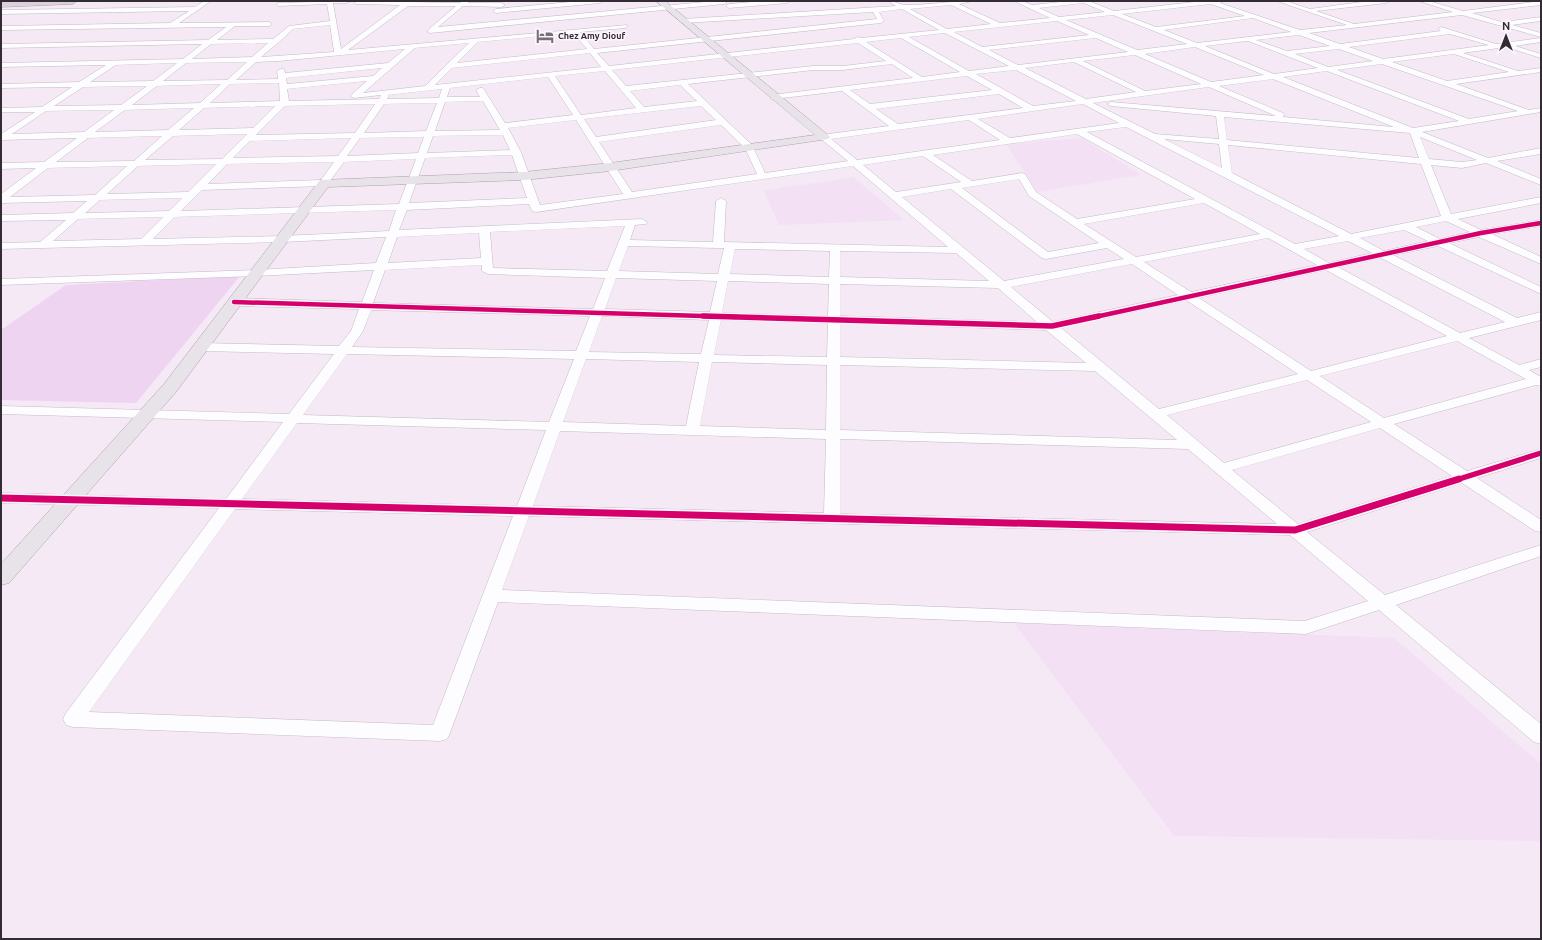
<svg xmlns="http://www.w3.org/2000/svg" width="1542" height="940" font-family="Ubuntu,sans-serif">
	<rect width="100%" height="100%" fill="#f4e9f5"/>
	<path fill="#f3e0f4" d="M1082,138l59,37 -103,17 -32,-48z
		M853,177l51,43 -125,5 -15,-34z
		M1014,623l380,15 147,126v77l-367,-5z"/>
	<path fill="#eed4f1" d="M240,276l-104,127 -135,-3v-70l65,-45z"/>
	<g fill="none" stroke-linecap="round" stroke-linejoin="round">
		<g stroke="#c3bbc4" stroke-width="1">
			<path id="minor" d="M204,1h7l-32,22 90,-1 3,2 -3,2h-34l-18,14 56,-1 16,-13 41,-5 -3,-17 -48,2 -3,-2 1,-1 73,-2 -3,2h-14l8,46 59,-44 -45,-1 -1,-1 3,-2 103,2 2,-2h7l-1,2h34l3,2 -3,2 -39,-1 -25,21 277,-26 12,1 -3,2 -294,29 -2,-1v-2l28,-24h-48l-60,44 279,-25v2l-2,1 -45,4 14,17 283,-30 -4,-7 -190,11 -3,-2 3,-2 213,-13 -8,-5c7,0 12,4 18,4 22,0 45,-4 67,-4l-14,3 41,19 50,-5 -36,-17h8l10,4 37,-4h20l25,10 89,-10h20l-3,2 80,27 47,-5 -70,-24h9l24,8 59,-8h20l-3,2 -70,8 38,13 99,-12 -34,-11h10l34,10 78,-10v4l-69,8 36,11 3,-3 30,-4v4l-29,4 29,8v4l-79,-22 -153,18 31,11 101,-13 -3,-2 3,-2 55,17 45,-6v4l-26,4 26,8v4l-35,-11 -43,6 55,18 23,-3v4l-85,12 73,26 12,-2v4l-119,20 66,26 53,-10v6l-44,7 44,18v6l-55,-22 -24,5 -31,-3 20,49 90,-17v6l-83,16 23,11 60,-10v6l-49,8 49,23v7l-62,-27 -30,6 92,44v7l-103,-48 -45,9 124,63 24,-6v8l-72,18 50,27 22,-6v8l-12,3 12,7v9l-5,-1 -142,39 73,47 74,-22v9l-64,20 64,42v12l-6,-1 -73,-48 -155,49 78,63 156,-50v11l-145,49 145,119v20l-7,-2 -155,-132 -73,24 -808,-32 -48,131 -3,6 -7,2 -367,-14 -7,-2 -3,-6 3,-6 153,-205 -218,-5v-10l225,6 57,-77 -282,-8v-8l288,8 45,-60 -133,-3 -4,-1 -2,-3 2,-3 4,-1 138,3 12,-15 8,-22 -125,-3 -4,-1 -2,-3 2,-3 4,-1 128,4 12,-32 -118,6 -255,9v-6l255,-9 120,-7 10,-26 -104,5 -281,7v-6l39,-1 26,-22 -65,1v-6l72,-2 14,-12 -86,2v-9l35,-26 -35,1v-6l43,-1 33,-24 -76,2v-6l34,-22h-34v-4l41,-1 30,-20 -71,1v-4l78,-2 27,-17 -105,2v-4l182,-4 19,-15 -201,4v-4l207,-4 18,-13 -225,3v-4l169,-3 19,-12 -188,3v-4l194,-3zM1084,3l21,9 -46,5 -20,-9zM1211,4l34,12 -89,11 -34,-13zM951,5l40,19 -44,5 -37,-20zM902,9l37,21 -78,8 -4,-1 -3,2 -245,27 -12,-13 284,-30 3,-2 -5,-9zM1113,15l74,29 -50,6 -71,-30zM1253,18l38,14 -94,11 -33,-13zM1057,21l32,14 -107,12 -28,-15zM330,25l4,27 -73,5 18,-15 14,-13zM573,33l14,16 -130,14 21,-21zM945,33l64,33 -40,5 -60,-34zM1450,34l39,11 -106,14 -34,-12zM1299,35l31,11 -43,5 -31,-11zM901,38l59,34 -38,5 -56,-35zM1096,38l32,14 -110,13 -29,-15zM1247,41h1l70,27 -44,6 -69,-28zM268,43l-16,14 -60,2 19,-15zM469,43l-44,43 -62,7 52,-45zM858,43l28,18 -43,5h-30l-187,20 -14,-16zM1195,47l69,28 -53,7 -66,-28zM405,49l-17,14 -103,10 -1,-4h-3l-4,2 1,8 -42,1 20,-18 23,-1zM1339,49l34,12 -45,6 -33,-13zM590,53l11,14 -166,18 17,-17zM1454,54l55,18 -62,9 -55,-19zM1135,55l66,29 -56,7 -62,-30zM247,62l-20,18 -64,1 23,-18zM1074,62l62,30 -50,7 -61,-31zM177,63l-24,18 -63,1 26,-17zM892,64l21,14 -142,17v4h3l68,-8 47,35 -68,9 -1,2 1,2 27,22 -83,12 -13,-28 -64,-61 125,-14h30zM1382,64l136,47 -49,8 -132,-49zM382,68l-9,8 -86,8 -1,-6zM1016,70l60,31 -43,5 -57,-32zM605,71l31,37 -55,7 -26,-39zM1327,71l132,50 -46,7 -130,-51zM967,76l25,14 -122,14 -20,-14zM548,77l25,38 -68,8 -22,-35h-3l-4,2 4,7h-33l3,-9zM1273,79l121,48 -111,-10 1,-2 -1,-2 -64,-27zM367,81l-17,15 4,2 27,-3 -2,4 -90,2 -2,-12zM279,83l1,18 -70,2 20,-19zM221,84l-21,19 -68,2 25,-19zM680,85l17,16 -53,6 -14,-16zM147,86l-26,19 -67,1 29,-19zM1209,87l67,29 -165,-14 -4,2 4,2 105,10 3,23 -64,-5 -62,-31zM442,89l-3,9 -52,1 2,-3 -1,-1zM999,94l24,14 -125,16 -22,-15zM483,101l17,29 -65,1 10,-29zM437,103l-11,28 -62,2 20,-29zM375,104l-20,29 -99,2 29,-29zM1083,104l36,19 -109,15 -32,-19zM275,106l-22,22 -74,2 25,-22zM701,106l15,14 -120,17 -12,-18zM194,108l-26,22 -73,2 30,-22zM114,110l-30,22 -72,2 34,-23zM1224,117l186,16 9,25 -192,-18zM576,120l47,74 -83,11 -19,-53 -13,-24zM969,120l31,20 -143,20 -26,-21zM721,125l24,23 12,26 -125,18 -33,-50zM1126,127l213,109 -44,8 -208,-112zM247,134l-25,25 -77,1 28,-24zM1077,134l118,65 -118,20 -41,-27 -11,-18 -3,-1 -50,8 -39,-26zM503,135l7,15 -83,3 6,-17zM162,136l-28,25 -78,1 32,-24zM424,137l-6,16 -71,3 13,-18zM1420,137l57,23 -15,2 -33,-3zM351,138l-13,18 -105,2 17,-17zM1164,139l55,5 3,24zM1228,145l193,19 20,52 -90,18 -119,-61zM512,155l15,43 -118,5 16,-45zM923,156l38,26 -65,10 -33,-27zM416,159l-17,45 -218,7 21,-21 122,-4 3,-1 17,-23zM334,162l-13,18 -113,4 19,-20zM216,164l-28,28 -81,2 31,-28zM127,166l-32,29 -85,2 38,-29zM853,166l95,81 -224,-5 2,-41 -5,-3 -5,3 -3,41 -83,-2 5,-15 11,-1 1,-2 -5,-3 -243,11 8,-20 122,-6 3,7 4,1zM1019,179l10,17 70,47 -51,9 -86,-64zM951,189l91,69 4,1 61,-11 17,11 -120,22 -102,-84zM182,198l-13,13 -84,2 15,-13zM1204,203l56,31 -124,23 -52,-33zM396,210l-7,21 -107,5 -129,3 22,-22zM163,217l-22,22 -88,2 25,-22zM1446,221l24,11 -30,7 -24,-12zM625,226l-18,45 -114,-3 -3,-36zM1404,230l24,11 -44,10 -24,-13zM479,233l2,25 -93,5 9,-26zM1268,238l49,27 -126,27 -47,-30zM1348,241l24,12 -43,10 -25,-14zM628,246l90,2h6l-6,26 -99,-3zM735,249l95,2 -1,26 -99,-3zM840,251l116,2 33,28 -149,-4zM1381,258l124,64 -45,11 -122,-66zM1132,264l46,31 -125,27 -42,-35zM482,265v6l6,3 117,4 -12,31 -220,-6 12,-33zM1326,270l121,66 -136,35 -112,-73zM616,278l101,3 -7,31 -105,-3zM728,281l101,3 -1,32 -106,-3zM840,284l158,4 39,34 -197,-6zM1186,300l112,74 -139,35 -98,-81zM371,310l219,6 -14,35 -224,-4 11,-16zM602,316l107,4 -8,34 -112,-2zM721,320l107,3 -1,34 -113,-2zM840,323l206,7 40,33 -246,-6zM1457,341l69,38 -142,39 -64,-42zM347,354l227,5 -25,63 -246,-7zM586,359l113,3 -13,64 -123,-4zM712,362l115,3 -1,65 -126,-4zM840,365l255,6 82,69 -337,-10zM1307,380l64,42 -147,41 -57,-48zM297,423l249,7 -29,76 -275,-7zM1380,428l72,48 -154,48 -66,-54zM560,431l266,8 -2,74 -291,-7zM840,439l348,10 89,75 -437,-10zM235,509l278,7 -80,209 -344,-13zM529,516l761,19 78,66 -63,20 -803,-31z
				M581,1h22l-3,2 -104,10 -3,-2 3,-2z
				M765,1h25l-3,2 -58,5 -3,-2 3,-2z"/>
		</g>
		<g stroke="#aea0af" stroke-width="1">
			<path id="major" d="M656,1h9l163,134 2,2 -2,2 -218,32 -86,9 -196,7 -152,205 -167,191 -8,2v-21l163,-180 156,-204 204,-8 86,-9 205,-28z"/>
		</g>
		<g stroke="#aea0af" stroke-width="1">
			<path id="highway" d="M1,1h76l-4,3 -72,3z"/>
		</g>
		<use href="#minor" fill="#fdfcfe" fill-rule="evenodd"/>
		<use href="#major" fill="#e8e2e9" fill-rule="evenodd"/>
		<use href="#highway" fill="#dad1dc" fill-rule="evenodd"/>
		<g stroke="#fef6ff" stroke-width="6">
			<path id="cycleway-far2" d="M234,302l503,15
				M1095,317l386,-84 60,-10"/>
		</g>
		<g stroke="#fef6ff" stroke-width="8">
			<path id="cycleway-far1" d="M703,316l349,10 47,-10
				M1456,480l85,-27"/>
		</g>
		<g stroke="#fef6ff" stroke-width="10">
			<path id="cycleway" d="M1,498l1294,32 164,-51"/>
		</g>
		<use href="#cycleway-far2" stroke="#d6006c" stroke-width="4.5"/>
		<use href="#cycleway-far1" stroke="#d6006c" stroke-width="5.5"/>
		<use href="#cycleway" stroke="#d6006c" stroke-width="7"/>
	</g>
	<defs>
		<g id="hotel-bare" transform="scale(1.38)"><path d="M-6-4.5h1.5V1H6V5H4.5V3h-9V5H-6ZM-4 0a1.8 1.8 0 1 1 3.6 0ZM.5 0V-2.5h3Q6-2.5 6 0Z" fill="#776e78" stroke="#fef6ff" stroke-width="2.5" paint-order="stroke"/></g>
	</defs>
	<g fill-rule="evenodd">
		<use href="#hotel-bare" x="545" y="36"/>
	</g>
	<g text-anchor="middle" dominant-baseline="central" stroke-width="3" stroke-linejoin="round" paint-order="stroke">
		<g font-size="9" font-weight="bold" fill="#342c34" stroke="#fef6ff" text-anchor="start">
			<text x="558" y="36">Chez Amy Diouf</text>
		</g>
	</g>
	<rect width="1542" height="940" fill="none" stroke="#342c34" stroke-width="4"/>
	<g transform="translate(1506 36)" stroke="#fef6ff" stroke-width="3" paint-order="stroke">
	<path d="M0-3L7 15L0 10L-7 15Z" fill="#342c34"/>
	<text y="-6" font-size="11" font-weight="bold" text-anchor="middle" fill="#342c34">N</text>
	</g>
</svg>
